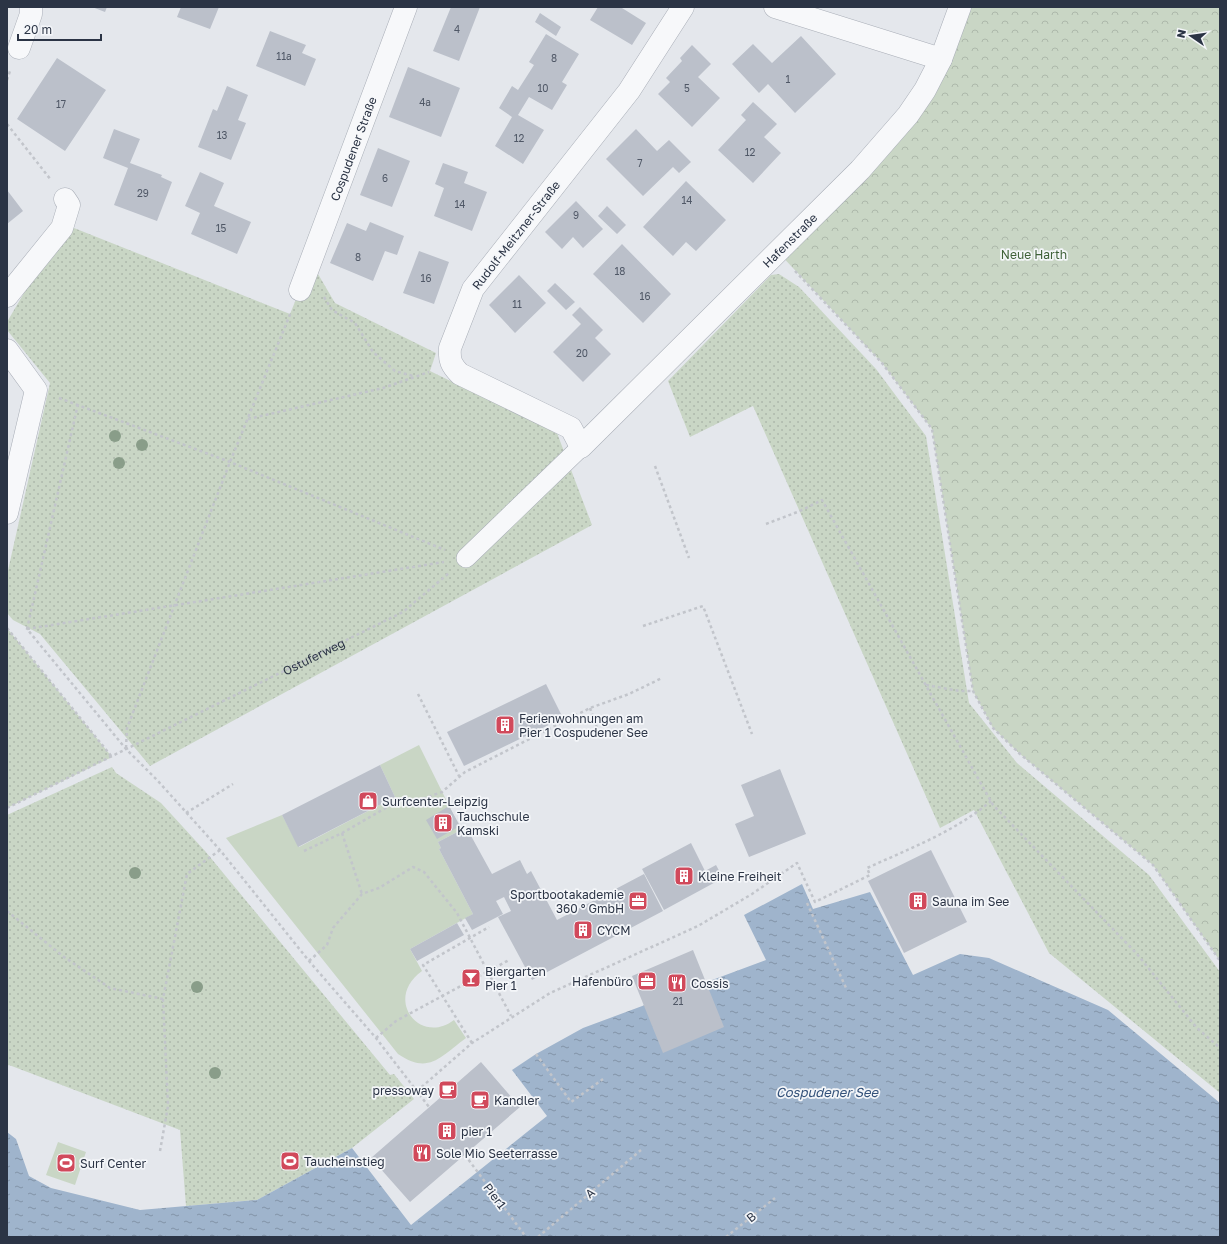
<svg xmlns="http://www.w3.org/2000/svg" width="1227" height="1244" font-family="'Golos Text',sans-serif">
	<defs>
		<pattern id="grass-dots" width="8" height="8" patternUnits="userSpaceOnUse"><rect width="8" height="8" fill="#c9d6c5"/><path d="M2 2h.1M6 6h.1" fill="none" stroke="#adb8ab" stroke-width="1.8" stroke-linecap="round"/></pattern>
		<pattern id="forest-crowns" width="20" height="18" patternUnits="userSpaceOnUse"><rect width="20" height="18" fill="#c9d6c5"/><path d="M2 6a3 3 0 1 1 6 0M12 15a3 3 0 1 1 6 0" fill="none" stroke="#adb8ab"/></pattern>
		<pattern id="water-ripples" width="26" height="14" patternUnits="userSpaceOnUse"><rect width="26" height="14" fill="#9fb4cc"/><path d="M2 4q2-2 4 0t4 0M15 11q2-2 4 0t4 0" fill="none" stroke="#8293a7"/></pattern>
	</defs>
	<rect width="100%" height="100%" fill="#e4e7ec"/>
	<path fill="url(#grass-dots)" d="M74,228l216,86 18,-44 10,4 17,29 101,50 -6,18 127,62 35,92 -442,241 -110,-132 -27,-14 -6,-7v-38l43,-192 -43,-53v-8l44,-75z
		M779,274l20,13 77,82 50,67 43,267 48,60 132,112 71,97v121l-171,-140 -75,-143 -34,18 -187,-422 -63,31 -22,-56 103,-106z
		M7,628l105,129 -105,51z
		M112,767l4,6 45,30 44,48 185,224 4,-1 20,25 -62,49 -95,52 -71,6 -6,-76 -171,-65 -2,1v-251z"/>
	<path fill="url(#forest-crowns)" d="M960,7h260v954l-67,-96 -133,-111 -27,-26 -20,-37 -41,-262 -50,-66 -105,-112 131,-136z"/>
	<path fill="#c9d6c5" d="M419,745l42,85 -23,12 3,6 -2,1 34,65 -63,35 12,22c-39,28 -2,75 32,49l12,18c-26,19 -37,37 -68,16l-172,-216 56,-23 17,32 96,-50 -15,-32z
		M58,1142l28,10 -11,33 -29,-10z"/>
	<path fill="url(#water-ripples)" d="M802,884l11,25 57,-17 43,83 47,-21 29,4 119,52 112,93v134h-1213v-105l9,7 13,37 22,12 89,22 117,-10 95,-52 59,77 136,-109 -35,-46 24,-16 47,-26 183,-68 -22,-45z"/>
	<path fill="#bbc0ca" d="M92,7h15l-2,5z
		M181,7h38l-9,22 -33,-12z
		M451,7h29l-21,54 -26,-10z
		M598,7h25l-1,1 24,15 -14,22 -42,-25z
		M540,13l21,14 -5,9 -21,-14z
		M270,31l36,14 -4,8 14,6 -11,27 -49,-20z
		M546,34l33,20 -17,28 5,3 -15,25 -23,-13 -11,18 26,15 -21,34 -28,-18 17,-29 -13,-9 13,-22 6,4 16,-25 -5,-3z
		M801,36l35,38 -41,39 -27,-29 -9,9 -27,-29 21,-20 19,19z
		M692,45l19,19 -13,13 22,21 -28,29 -34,-33 12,-12 -4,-4 16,-17 -2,-3z
		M57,58l49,32 -41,61 -48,-32z
		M408,67l52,21 -19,49 -52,-20z
		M227,86l21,9 -10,25 8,3 -15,37 -33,-13 15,-38 4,2z
		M753,102l24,22 -13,13 17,16 -28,30 -35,-33 28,-30 -5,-5z
		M114,129l26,10 -10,24 32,12 -1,2 11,5 -15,39 -43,-16 14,-37 -25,-10z
		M636,129l21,22 12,-11 22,22 -12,11 -6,-6 -30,29 -37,-37z
		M378,148l32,13 -18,46 -32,-12z
		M443,163l25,9 -4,11 23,9 -15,39 -38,-15 10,-28 -9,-4z
		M200,172l24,11 -10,23 37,16 -14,32 -46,-20 9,-21 -15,-7z
		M686,181l40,39 -30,31 -10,-9 -13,14 -30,-29z
		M7,190l16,21 -16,13z
		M576,201l27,28 -20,19 -10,-11 -11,12 -17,-17z
		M607,206l19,19 -9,9 -19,-18z
		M370,222l34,14 -7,19 -12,-4 -12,30 -43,-18 17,-40 19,8z
		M622,244l49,50 -28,29 -50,-49z
		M419,251l30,11 -15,42 -31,-11z
		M519,275l27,28 -31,30 -26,-28z
		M555,283l20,19 -9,8 -19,-19z
		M580,307l23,23 -8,8 16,16 -28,28 -30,-30 28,-28 -9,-9z
		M546,684l17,34 -99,48 -17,-34z
		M380,765l15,32 -97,50 -16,-32z
		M780,769l26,65 -57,23 -14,-33 19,-8 -13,-31z
		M449,806l11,20 -23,13 -11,-19z
		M461,830l4,6 5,-2 22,40 28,-14 7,14 4,-3 26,49 87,-46 19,37 -131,69 -34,-63 13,-6 -7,-14 -8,4 7,13 -31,16 -7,-12 8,-4 -34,-65 2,-1 -3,-6z
		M691,843l14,28 11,-6 7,13 -59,32 -22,-41z
		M931,850l36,72 -63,31 -36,-72z
		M457,923l7,12 -47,26 -7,-12z
		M693,950l31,77 -61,26 -31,-77z
		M481,1062l39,45 -110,95 -39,-44z"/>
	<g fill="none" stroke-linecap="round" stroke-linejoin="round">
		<g stroke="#a9aeb7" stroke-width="20">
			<path id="pedestrian" d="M466,558l115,-111"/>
		</g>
		<g stroke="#a9aeb7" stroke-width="23">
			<g id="minor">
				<path id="s2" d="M683,7l-54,84 -156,198 -23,59c-1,12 1,17 10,26l111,54 10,19 279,-277 48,-55 17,-25 16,-31 19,-52"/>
				<path d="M775,7l166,52"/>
				<path d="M19,48l12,-34v-7"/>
				<path id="s3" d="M300,290l106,-283"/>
				<path d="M7,296l55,-68 7,-23 -4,-6"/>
				<path d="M7,350l29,40 -29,123"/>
			</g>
		</g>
		<g stroke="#c2c5cb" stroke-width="2.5" stroke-dasharray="3 3" stroke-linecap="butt">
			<path d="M7,80l3,-9"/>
			<path d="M7,124l44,56"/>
			<path d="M795,271l87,92 50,66 41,262 20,37 27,26 133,111 67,96"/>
			<path d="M324,297l8,13 23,13 18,29 22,19 18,5"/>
			<path d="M59,398l171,64 215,88"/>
			<path d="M78,404l-51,225 99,120 32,32 62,69 89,111 67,77 53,69"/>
			<path d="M248,419l135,-31 46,-16"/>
			<path d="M655,466l34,92"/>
			<path d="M766,524l34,-13 22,-11 171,305 144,149 60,74 23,20"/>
			<path d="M643,626l60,-20 49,128"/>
			<path d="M7,628l105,129"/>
			<path d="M27,629l417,-67"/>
			<path d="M926,685l34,6h13"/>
			<path d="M418,694l41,82"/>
			<path d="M590,708l7,20"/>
			<path d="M126,748l1,-20 103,-266 61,-150"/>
			<path id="s1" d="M7,808l396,-196 46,-39"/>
			<path d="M186,813l47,-29"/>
			<path d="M342,833l20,61"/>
			<path d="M304,851l38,-18 56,-32h18l26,-9 23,-20 125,-64 39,-14 33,-16"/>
			<path d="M807,903l40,87"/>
			<path d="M7,911l57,46 46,31 53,11"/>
			<path d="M309,961l18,-16 6,-17 29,-34 17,-6 34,-21 11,5 33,41 54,103"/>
			<path d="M376,1038l20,-17 113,-61"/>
			<path d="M472,1043l-49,-78 66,-38"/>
			<path d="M536,1054l35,48 32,-23"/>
			<path d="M417,1091l55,-48 78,-50 148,-67 54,-32 45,-31 18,39 55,-27 -3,-7c42,-19 89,-37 124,-67"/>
			<path d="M160,1151l8,-45 -5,-107 24,-125 33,-24"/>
			<path d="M465,1155l61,82"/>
			<path d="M538,1237l103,-87"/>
			<path d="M726,1237l49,-39"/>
		</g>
		<use href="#pedestrian" stroke="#f7f8fa" stroke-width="19"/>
		<use href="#minor" stroke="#f7f8fa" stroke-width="22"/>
	</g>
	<g fill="#899d89">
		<circle cx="115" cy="436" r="6"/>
		<circle cx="142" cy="445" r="6"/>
		<circle cx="119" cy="463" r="6"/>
		<circle cx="135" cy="873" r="6"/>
		<circle cx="197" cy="987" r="6"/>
		<circle cx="215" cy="1073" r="6"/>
	</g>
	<defs>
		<g id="building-square" transform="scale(1)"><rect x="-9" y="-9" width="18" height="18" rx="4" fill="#d1495b" stroke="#f4f6f9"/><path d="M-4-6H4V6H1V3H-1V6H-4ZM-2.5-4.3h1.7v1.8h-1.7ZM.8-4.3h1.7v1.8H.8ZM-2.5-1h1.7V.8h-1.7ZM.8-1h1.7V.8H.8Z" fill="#fff"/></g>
		<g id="shop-square" transform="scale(1)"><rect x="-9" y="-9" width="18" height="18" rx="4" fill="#d1495b" stroke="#f4f6f9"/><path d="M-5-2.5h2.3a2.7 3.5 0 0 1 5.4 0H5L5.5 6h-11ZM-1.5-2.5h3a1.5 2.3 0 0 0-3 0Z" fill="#fff"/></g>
		<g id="office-square" transform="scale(1)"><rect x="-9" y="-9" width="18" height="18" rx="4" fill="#d1495b" stroke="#f4f6f9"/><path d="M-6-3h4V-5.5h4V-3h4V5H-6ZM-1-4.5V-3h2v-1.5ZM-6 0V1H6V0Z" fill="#fff"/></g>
		<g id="bar-square" transform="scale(1)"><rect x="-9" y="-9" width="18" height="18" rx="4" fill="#d1495b" stroke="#f4f6f9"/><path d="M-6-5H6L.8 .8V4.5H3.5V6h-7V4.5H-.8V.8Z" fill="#fff"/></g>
		<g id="restaurant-square" transform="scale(1)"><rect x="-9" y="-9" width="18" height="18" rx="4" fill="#d1495b" stroke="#f4f6f9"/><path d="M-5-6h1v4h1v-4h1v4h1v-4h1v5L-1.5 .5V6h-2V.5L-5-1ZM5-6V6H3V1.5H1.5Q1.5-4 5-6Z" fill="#fff"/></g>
		<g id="cafe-square" transform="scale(1)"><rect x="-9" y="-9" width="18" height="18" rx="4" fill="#d1495b" stroke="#f4f6f9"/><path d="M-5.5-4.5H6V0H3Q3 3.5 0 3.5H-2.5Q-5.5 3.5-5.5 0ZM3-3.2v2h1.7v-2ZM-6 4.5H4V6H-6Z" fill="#fff"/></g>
		<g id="stadium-square" transform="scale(1)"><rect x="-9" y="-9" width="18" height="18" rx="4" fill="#d1495b" stroke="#f4f6f9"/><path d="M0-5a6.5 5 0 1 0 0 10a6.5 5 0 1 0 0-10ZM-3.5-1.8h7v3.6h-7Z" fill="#fff"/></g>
	</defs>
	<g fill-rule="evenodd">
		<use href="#building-square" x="505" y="725"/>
		<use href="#shop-square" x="368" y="801"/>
		<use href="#building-square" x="443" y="823"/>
		<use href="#building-square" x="684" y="876"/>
		<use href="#office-square" x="638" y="901"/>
		<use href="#building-square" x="918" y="901"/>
		<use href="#building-square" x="583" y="930"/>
		<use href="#bar-square" x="471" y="978"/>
		<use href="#office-square" x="647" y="981"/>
		<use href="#restaurant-square" x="677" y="983"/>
		<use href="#cafe-square" x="448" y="1090"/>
		<use href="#cafe-square" x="480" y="1100"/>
		<use href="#building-square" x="447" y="1131"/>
		<use href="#restaurant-square" x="422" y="1153"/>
		<use href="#stadium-square" x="290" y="1161"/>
		<use href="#stadium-square" x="66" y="1163"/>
	</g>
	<g text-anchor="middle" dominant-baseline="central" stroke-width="3.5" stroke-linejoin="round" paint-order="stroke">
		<g font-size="10" fill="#4f5766">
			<text x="457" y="29">4</text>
			<text x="284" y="56">11a</text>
			<text x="554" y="58">8</text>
			<text x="788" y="79">1</text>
			<text x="543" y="88">10</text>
			<text x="687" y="88">5</text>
			<text x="425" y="102">4a</text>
			<text x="61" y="104">17</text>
			<text x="222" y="135">13</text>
			<text x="519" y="138">12</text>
			<text x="750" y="152">12</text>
			<text x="640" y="163">7</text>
			<text x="385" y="178">6</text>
			<text x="143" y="193">29</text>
			<text x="687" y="200">14</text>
			<text x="460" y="204">14</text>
			<text x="576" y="215">9</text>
			<text x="221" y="228">15</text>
			<text x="358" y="257">8</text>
			<text x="620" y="271">18</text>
			<text x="426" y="278">16</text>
			<text x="645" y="296">16</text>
			<text x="517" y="304">11</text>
			<text x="582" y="353">20</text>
			<text x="678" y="1001">21</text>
		</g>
		<g font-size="12" fill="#2b3445" stroke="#f4f6f9">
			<text stroke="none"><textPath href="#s3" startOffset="151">Cospudener Straße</textPath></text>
			<text transform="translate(516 235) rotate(-52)">Rudolf-Meitzner-Straße</text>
			<text stroke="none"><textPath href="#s2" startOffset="883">Hafenstraße</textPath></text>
			<text stroke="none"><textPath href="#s1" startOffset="342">Ostuferweg</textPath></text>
			<text transform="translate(590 1193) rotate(-40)">A</text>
			<text transform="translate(495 1196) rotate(53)">Pier1</text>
			<text transform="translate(751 1217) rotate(-39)">B</text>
		</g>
		<g font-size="12" fill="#3f6138" stroke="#f4f6f9">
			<text x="1034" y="254">Neue Harth</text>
		</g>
		<g font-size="12" fill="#2b3445" stroke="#f4f6f9" text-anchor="start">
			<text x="519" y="718">Ferienwohnungen am<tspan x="519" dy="14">Pier 1 Cospudener See</tspan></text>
			<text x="382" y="801">Surfcenter-Leipzig</text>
			<text x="457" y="816">Tauchschule<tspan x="457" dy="14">Kamski</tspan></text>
			<text x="698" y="876">Kleine Freiheit</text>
			<text x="624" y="894" text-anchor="end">Sportbootakademie<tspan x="624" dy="14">360 ° GmbH</tspan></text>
			<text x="932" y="901">Sauna im See</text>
			<text x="597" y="930">CYCM</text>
			<text x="485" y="971">Biergarten<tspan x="485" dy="14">Pier 1</tspan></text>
			<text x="633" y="981" text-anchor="end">Hafenbüro</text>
			<text x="691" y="983">Cossis</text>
			<text x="434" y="1090" text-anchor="end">pressoway</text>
			<text x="494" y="1100">Kandler</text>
			<text x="461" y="1131">pier 1</text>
			<text x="436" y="1153">Sole Mio Seeterrasse</text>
			<text x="304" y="1161">Taucheinstieg</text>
			<text x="80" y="1163">Surf Center</text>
		</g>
		<g font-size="13" font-style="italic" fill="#34527a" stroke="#f4f6f9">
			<text x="827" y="1092">Cospudener See</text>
		</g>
	</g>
	<rect width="1227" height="1244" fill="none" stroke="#2b3445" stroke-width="16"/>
	<g transform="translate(1191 36) rotate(283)" stroke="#f4f6f9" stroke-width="3" paint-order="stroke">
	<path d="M0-3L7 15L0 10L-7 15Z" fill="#2b3445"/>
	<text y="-6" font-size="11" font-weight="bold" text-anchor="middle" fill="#2b3445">N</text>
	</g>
	<path d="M18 34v6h83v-6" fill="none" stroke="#2b3445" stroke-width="2"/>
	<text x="24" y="34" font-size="12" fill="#2b3445" stroke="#f4f6f9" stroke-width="3" paint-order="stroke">20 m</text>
</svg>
